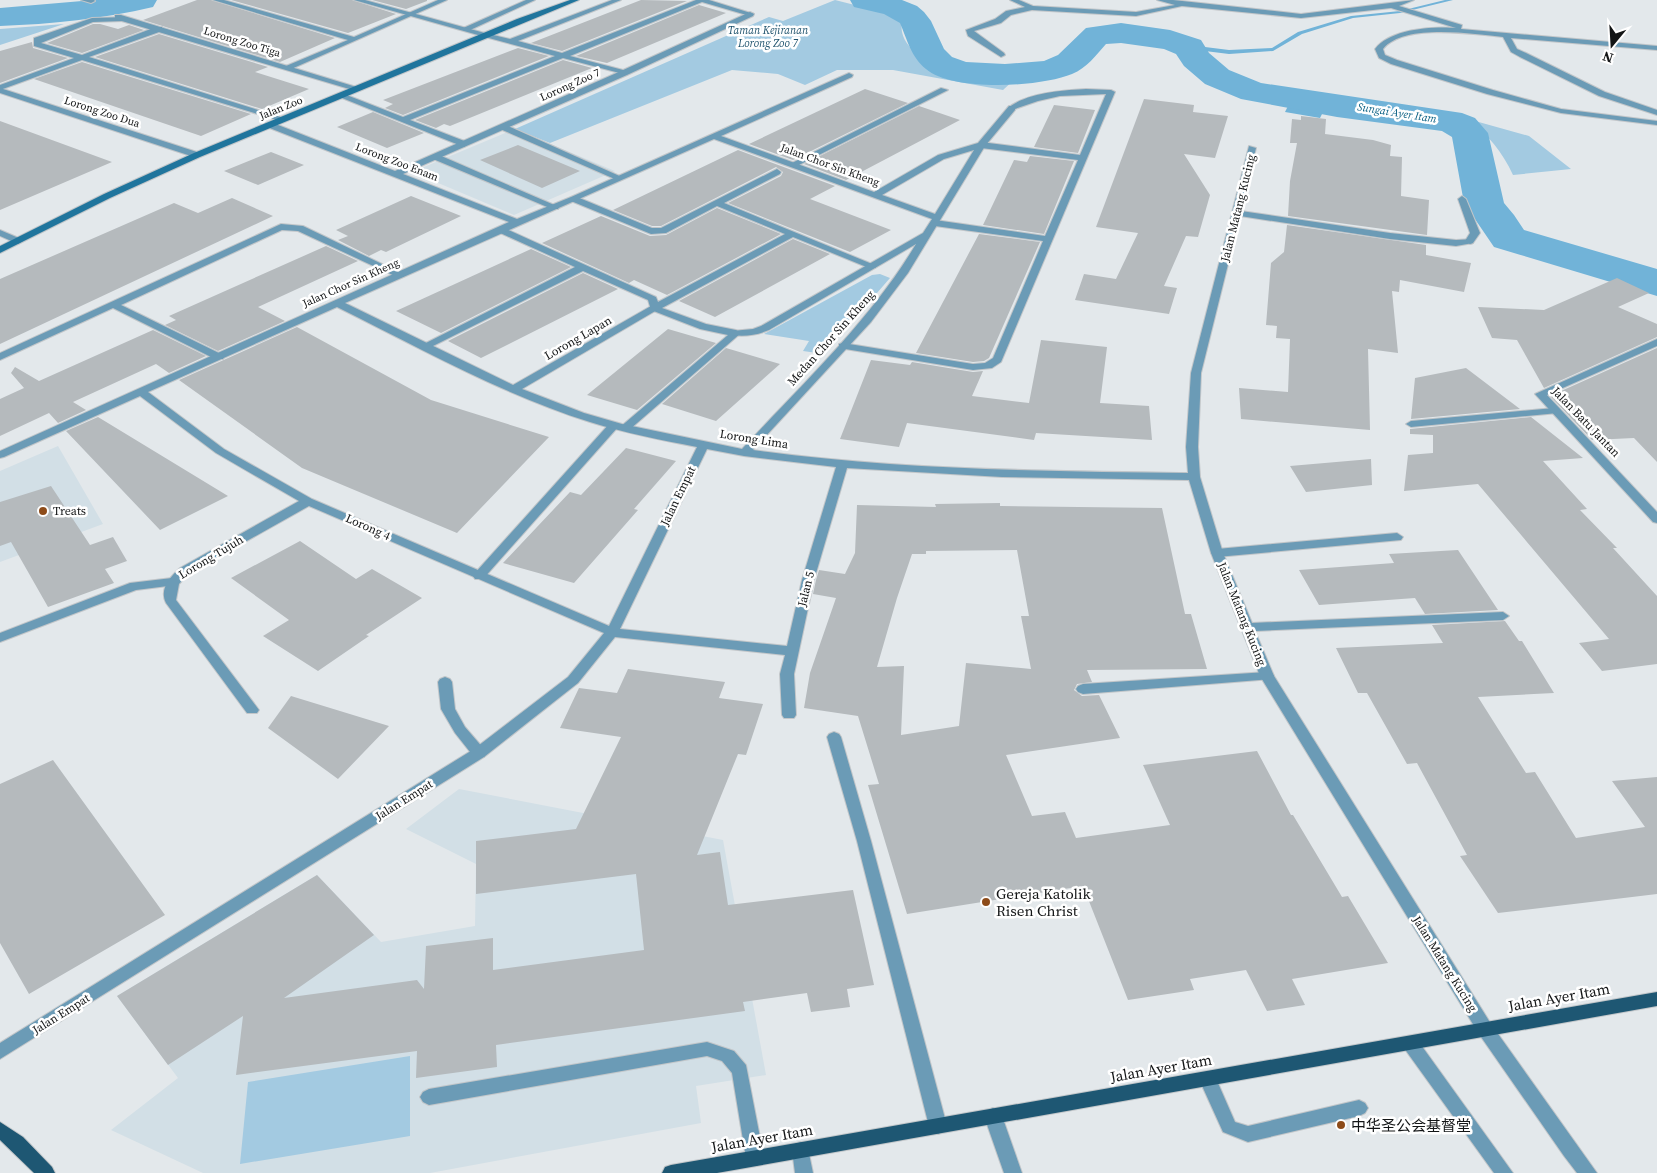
<svg xmlns="http://www.w3.org/2000/svg" width="1657" height="1173" font-family="'Source Serif 4','Noto Sans SC',serif">
	<rect width="100%" height="100%" fill="#e3e8eb"/>
	<path fill="#d2dfe6" d="M515,129l100,42 -101,44 -102,-43z
		M58,446l45,78 -103,38v-91z
		M459,789l264,51 43,235 -70,11 5,37 -271,50h-227l-92,-43 67,-52 -61,-82 200,-121 64,67 94,-16 1,-62 -70,-35z"/>
	<path fill="#a3cae1" d="M835,0l67,17c0,4 -1,10 0,15 2,10 10,18 18,24 30,22 59,21 95,23l-12,11 -110,-20h-56l-32,15 -27,-11 -46,-4 -182,73 -35,-14 254,-112 14,4z
		M64,24l-64,21v-16z
		M1468,119l61,17 42,33 -58,6c-11,-24 -25,-40 -45,-56z
		M880,274l10,4 -66,76 -21,-3 6,-10 -45,-7 108,-59z
		M410,1056v80l-170,28 8,-82z"/>
	<path fill="#71b3d8" d="M1288,106l35,6 -3,6 -35,-6z"/>
	<g fill="none" stroke-linecap="round" stroke-linejoin="round">
		<path fill="#71b3d8" fill-rule="evenodd" d="M1445,0h8l-53,13 -47,5 -51,16 -29,17 -44,3 -40,-5 -3,-2 3,-2 40,5 43,-2 26,-16 53,-16 49,-5z"/>
		<path fill="#71b3d8" fill-rule="evenodd" d="M94,0h63l-4,7c-51,12 -101,17 -153,19v-18z
			M850,0h52l15,6 7,6 7,9 13,28 8,8 14,5 39,2 39,-3 14,-6 28,-27 35,-5 49,7 31,10 8,13 20,17 32,13 201,30 13,5 13,15 16,70 10,12 10,15 133,39v27l-163,-49 -30,-44 -12,-66 -10,-6 -105,-14 -96,-18 -36,-15 -21,-18 -8,-12 -12,-5 -43,-6 -15,1c-10,11 -19,24 -34,30 -31,13 -120,18 -146,-5 -15,-12 -19,-30 -26,-46l-16,-9 -30,-7z"/>
	</g>
	<path fill="#b5babd" fill-rule="evenodd" d="M197,0h14l124,38 -55,24 -137,-42z
		M231,0h121l44,14 -48,19z
		M372,0h55v1l-21,8z
		M641,0l46,1 -125,50 -31,-8z
		M699,5l27,8 -119,50 -31,-7z
		M93,24h7l18,5 11,-4 15,5 -62,23 -35,-10z
		M159,34l109,33 -13,5 54,17 -47,20 -167,-52z
		M32,42l1,6 35,10 -68,25v-32z
		M518,48l31,8 -146,59 -18,-7 8,-4 -10,-4z
		M563,60l29,8 -142,58 -6,-2 -8,4 -21,-8z
		M82,62l169,52 -50,22 -167,-57z
		M865,89l43,14 -115,57 -44,-16z
		M1144,99l50,6 -1,7 35,4 -13,42 -31,-4 26,41 -12,42 -12,-1 -22,50 13,2 -8,26 -94,-14 9,-26 32,5 22,-46 -42,-6z
		M1054,105l41,5 -17,43 -44,-6z
		M919,106l41,14 -114,60 -42,-16z
		M373,112l51,21 -37,15 -50,-21z
		M1301,116l25,3 -1,15 48,6 18,5 -1,11 12,1 -1,39 28,4 -2,35 -139,-19 2,-35 7,-38h-7l2,-24 9,1z
		M0,121l112,41 -112,48z
		M518,145l62,26 -38,17 -62,-28z
		M738,150l97,36 -25,13 81,31 -41,22 -122,-49 53,-27 2,-4 -7,-5 -115,59h-9l-39,-16z
		M271,152l33,13 -46,20 -34,-14z
		M1030,156l44,5 -30,73 -61,-9 31,-65 13,2z
		M411,196l50,20 -75,36 -5,-2 -12,6 -31,-16 10,-4 -12,-6z
		M232,198l41,18 -273,128v-65l174,-76 24,10z
		M717,208l64,26 -114,61 -33,-15 -5,3 -87,-40 59,-27 49,20 16,-1z
		M1287,225l139,20v10l45,8 -7,29 -64,-12 -1,12 -7,-1 6,62 -30,-4 2,81 -129,-11 -2,-31 49,4 2,-53 -14,-1 1,-12 -11,-1 5,-62 13,-11z
		M979,234l61,8 -51,116 -5,3 -11,1 -57,-9z
		M793,239l37,15 -115,63 -36,-16z
		M326,246l32,15 -100,46 27,14 -67,30 -53,-26 11,-5 -7,-4z
		M531,249l40,18 -130,66 -45,-22z
		M583,273l35,16 -137,69 -33,-17z
		M1617,278l32,15 -31,14 39,17v13l-113,51 -27,-48 -25,-2 -14,-31 66,3z
		M297,327l134,73 118,37 -92,96 -155,-65 -123,-88z
		M668,329l48,14 -79,67 -50,-15z
		M153,330l53,26 -37,17 -13,-9 -83,38 13,8 -28,13 -9,-10 -49,23v-37l24,-11 -13,-15 4,-6 24,14z
		M1041,340l66,7 -7,56 49,3 3,34 -116,-7 -2,7 -127,-17 -8,24 -59,-8 31,-79 39,5 2,-3 61,10 10,-1 -11,25 57,7z
		M726,348l54,16 -64,57 -54,-17z
		M1657,348v114l-23,-24 -42,2 -42,-44z
		M1466,368l54,41 -109,10 4,-41z
		M98,417l130,79 -68,34 -94,-99z
		M1531,417l52,41 -40,3 44,48 -7,1 37,38h-4l44,48v68l-55,7 -23,-28 30,-4 -131,-155 -74,7 4,-36 25,-2v-18l-23,-1v-5z
		M626,448l50,13 -42,48 4,1 -64,73 -71,-20 67,-71 11,3z
		M1371,459l1,26 -66,7 -16,-26z
		M51,486l39,59 23,-8 14,24 -22,8 9,14 -66,24 -37,-65 -11,4v-44z
		M1000,503v3l162,2 23,106h6l16,55 -120,1 5,12 -15,2 -3,6 8,6 17,-1 21,43 -114,17 26,61 33,-4 11,26 94,-13 -27,-60 114,-14 34,64h2l49,82 6,-1 40,67 -96,16 13,26 -38,6 -21,-41 -56,9 4,11 -66,10 -45,-114 -176,28 -39,-129 11,-1 -21,-68 -54,-8 6,-35 26,-75 -23,-4 3,-14 3,-10 26,4 10,-21 2,-48 79,2 -1,-3zM1017,550l12,66h-8l10,53 -65,-6 -7,63 -58,9 3,-69 -27,1 20,-69 15,-44h14v-3z
		M300,541l56,38 16,-10 50,29 -56,37 3,1 -51,35 -55,-35 26,-16 -58,-42z
		M1458,550l40,60 -73,4 -10,-16 -96,7 -20,-35 95,-7 -5,-9z
		M1505,621l14,20h3l32,52 -76,4 48,76 9,-1 41,66 69,-11 -33,-46 45,-4v117l-159,19 -38,-57 7,-1 -50,-92 -10,1 -40,-71h-9l-22,-45 107,-5 -11,-18z
		M628,669l97,13 -6,16 44,6 -17,51 -8,-1 -41,101 23,-3 8,53 125,-15 21,95 -27,4 3,18 -39,5 -4,-19 -64,9 2,9 -249,34 1,22 -81,11 1,-27 -181,24 7,-59 -75,49 -51,-69 200,-121 57,60 -90,63 133,-18 7,9 2,-43 67,-8v32l151,-20 -8,-76 -160,20v-53l100,-12 45,-92 -61,-9 19,-40 38,5z
		M291,696l98,30 -51,53 -70,-51z
		M53,760l112,155 -136,79 -29,-51v-159z"/>
	<g fill="none" stroke-linecap="round" stroke-linejoin="round">
		<g stroke="#c2c6c9" stroke-width="2">
			<path id="lane" d="M213,0h11l130,37 84,-37h9l-158,70 -4,-2 1,-2 62,-26z
				M526,0h9l-67,31 -7,-2z
				M612,0h9l-103,41 44,12 134,-53h13l45,14 -4,2 -48,-14 -132,54 57,15v4l-64,-17 -153,62 57,22 1,2 -4,3 -127,-51 7,-2 59,23 152,-61 -70,-19v-4l25,6z
				M127,17l1,2 -4,2 -31,1 -52,21 41,12 74,-28h6v4l-73,26 198,62 -7,2 -198,-61 -82,30v-5l74,-27 -40,-12v-8l58,-20z
				M941,88l7,2 -153,77 -7,-2z
				M1086,89l25,1 4,2 -114,270 -9,6 -19,2 -134,-22v-4l4,-1 130,21 12,-1 8,-5 50,-117 -108,-15 -5,-3 5,-3 110,16 33,-76 -97,-12 -4,-3 4,-3 99,13 26,-61 -46,2 -22,5 -26,9 -4,-2c18,-15 55,-18 78,-19z
				M500,125h6l118,53 -7,2 -117,-51z
				M433,155h6l120,52 -1,2h-6l-119,-50z
				M777,169l4,3 -1,2 -56,29 153,63 -2,2h-6l-76,-31 -131,71 44,16 30,6 5,3 -112,97 -4,1 -6,-3 109,-93 -28,-6 -49,-19 -3,-10 -65,-29 -154,77 -4,1 -5,-3 155,-79 -77,-35v-4h6l152,69 2,5 127,-68 -68,-28 -51,27 -15,1 -80,-33v-4h6l75,31h9z
				M1462,196l4,3 14,34 -7,10 -3,1 -5,-3 5,-8 -12,-34z
				M281,224l22,2 102,49 -2,2h-6l-99,-46 -16,-1 -161,75 102,50 1,2 -1,2h-8l-102,-51 -113,52v-7z
				M1554,408l5,3 -1,2 -147,14 -5,-3 5,-3z
				M614,422l5,3 -1,2 -135,152h-8l-2,-3 2,-3 135,-150z
				M1397,533l6,4 -2,3 -184,17 -6,-4 6,-4z
				M172,578l6,4 -2,3 -40,5 -136,52v-9l130,-50z
				M1267,672l5,1 2,3 -2,3 -189,15 -5,-2 -2,-3 2,-3 5,-2z
				M445,677l5,2 2,3 3,27 10,18 19,22 2,4 -2,4h-10l-19,-24 -14,-24 -3,-27 2,-3z
				M834,732l5,2 2,3 30,104 76,285 -3,5 -6,3 -6,-3 -3,-5 -72,-285 -30,-104 2,-3z
				M1485,1022l6,2 106,149h-20l-13,-17 -85,-122 -2,-5 2,-5z
				M1410,1036l6,2 97,135h-19l-90,-125 -2,-5 2,-5z
				M707,1042l27,9 12,14 18,93 -3,6 -6,2 -6,-2 -3,-6 -14,-85 -10,-12 -15,-5 -278,49 -6,-3 -3,-5 3,-5 6,-3z
				M1208,1072l6,2 21,48 13,4 111,-26 6,3 3,5 -3,5 -6,3 -111,26 -25,-10 -24,-53 3,-5z
				M993,1108l6,3 3,5 20,57h-18l-20,-57 3,-5z
				M801,1142l6,2 6,29h-18l-3,-23 3,-6z"/>
		</g>
		<g stroke="#c2c6c9" stroke-width="2">
			<path id="street" d="M81,0h13l1,1 -4,2z
				M354,0h11l127,35 -7,2z
				M1010,0h9l14,6 103,6 39,-7 -18,-5h16l128,14 113,-14 -15,6 63,19 -1,4 196,17v4l-146,-12 6,11 9,4 79,39 52,18v5l-58,-19 -79,-39 -9,-5 -8,-15c-30,-3 -99,-14 -120,12l2,6 12,5 96,30 68,19 96,12v4l-96,-12 -74,-19 -96,-30 -12,-6 -4,-9c15,-20 57,-23 81,-21l-65,-20 -90,10 -119,-12 -46,10 -104,-6 -21,5 -10,8 -27,8 30,22 1,2 -4,2 -33,-21 -2,-6 29,-11 11,-8 19,-4z
				M750,12l4,2 -1,2 -126,59 -224,99 114,45 54,-22 278,-124 4,2 -1,2 -131,59 153,56 64,-37 40,-12 31,-37h6v4l-30,36 -77,127 -37,49 -118,128c144,20 289,21 435,23l-2,-26 5,-74 58,-227 7,2 -15,63 149,22 66,7 17,-1v4l-17,3 -66,-7 -150,-23 -39,157 -3,74 2,30 23,76 29,70 251,-11 6,4 -6,4 -248,11 19,45 217,348 2,5 -2,5 -6,2 -6,-2 -219,-358 -49,-123 -22,-73 -187,-3 -155,-9 -33,112 -20,94 2,41 -2,3h-10l-2,-3 -2,-41 5,-19 -170,-18 -37,46 -94,74 -484,302v-16l474,-294 94,-72 36,-44 -295,-127 -121,68 -9,10 -3,16 83,110 -2,3h-10l-81,-110c-7,-14 4,-26 14,-35l119,-67 -83,-48 -76,-57 -136,61 -4,1v-7l509,-229 -242,-95v-4h6l122,48 226,-100zM714,139l218,80 -9,14 -162,93 -8,3 -21,2v4c13,2 25,0 37,-5l147,-86c-46,77 -113,139 -174,205l-120,-25 -38,-11 -62,-24 135,-79v-4h-6l-138,79 -168,-82zM974,150l-39,64 -53,-19 62,-36zM337,307c83,41 164,87 253,115 35,11 71,18 107,25l-88,179 -297,-127 -88,-50 -76,-57zM707,449l37,7 92,11 -34,113 -15,66 -167,-17z
				M115,15h6l242,74 -7,2 -241,-72z
				M0,88l200,65 1,2 -7,2 -194,-64z
				M0,230l21,9 2,2 -5,3 -18,-8z
				M1657,339v7l-110,49 110,117v11l-4,-1 -118,-128z"/>
		</g>
		<g stroke="#c2c6c9" stroke-width="2">
			<path id="secondary" d="M570,0h9l-379,157 -90,41 -110,55v-7l104,-52 90,-41 323,-134z"/>
		</g>
		<g stroke="#c2c6c9" stroke-width="2">
			<path id="primary" d="M1657,992v14l-940,167h-55l3,-6 6,-2z
				M0,1122l23,15 29,30 3,6h-21l-34,-33z"/>
		</g>
		<use href="#lane" fill="#6b9bb6" fill-rule="evenodd"/>
		<use href="#street" fill="#6b9bb6" fill-rule="evenodd"/>
		<use href="#secondary" fill="#20759d" fill-rule="evenodd"/>
		<use href="#primary" fill="#1e5773" fill-rule="evenodd"/>
	</g>
	<g fill="#8d4b19" stroke="#fff" stroke-width="2">
		<circle cx="43" cy="511" r="5"/>
		<circle cx="986" cy="902" r="5"/>
		<circle cx="1341" cy="1125" r="5"/>
	</g>
	<g text-anchor="middle" dominant-baseline="central" stroke-width="5" stroke-linejoin="round" paint-order="stroke">
		<g font-size="11" font-style="italic" fill="#1f536d" stroke="#fff">
			<text x="768" y="30">Taman Kejiranan<tspan x="768" dy="13">Lorong Zoo 7</tspan></text>
		</g>
		<g font-size="11" fill="#131516" stroke="#fff">
			<text transform="translate(242 42) rotate(17)">Lorong Zoo Tiga</text>
			<text transform="translate(570 85) rotate(-24)">Lorong Zoo 7</text>
			<text transform="translate(281 108) rotate(-22)">Jalan Zoo</text>
			<text transform="translate(102 112) rotate(18)">Lorong Zoo Dua</text>
			<text transform="translate(397 162) rotate(21)">Lorong Zoo Enam</text>
			<text transform="translate(830 165) rotate(20)">Jalan Chor Sin Kheng</text>
			<text transform="translate(351 283) rotate(-24)">Jalan Chor Sin Kheng</text>
		</g>
		<g font-size="11" font-style="italic" fill="#075e82" stroke="#fff">
			<text transform="translate(1397 113) rotate(9)">Sungai Ayer Itam</text>
		</g>
		<g font-size="12" fill="#131516" stroke="#fff">
			<text transform="translate(1238 208) rotate(-76)">Jalan Matang Kucing</text>
			<text transform="translate(578 338) rotate(-30)">Lorong Lapan</text>
			<text transform="translate(831 338) rotate(-48)">Medan Chor Sin Kheng</text>
			<text transform="translate(1586 422) rotate(46)">Jalan Batu Jantan</text>
			<text transform="translate(754 439) rotate(9)">Lorong Lima</text>
			<text transform="translate(678 496) rotate(-64)">Jalan Empat</text>
			<text transform="translate(368 527) rotate(24)">Lorong 4</text>
			<text transform="translate(211 557) rotate(-31)">Lorong Tujuh</text>
			<text transform="translate(806 589) rotate(-76)">Jalan 5</text>
			<text transform="translate(1242 614) rotate(68)">Jalan Matang Kucing</text>
			<text transform="translate(404 800) rotate(-32)">Jalan Empat</text>
			<text transform="translate(1445 964) rotate(58)">Jalan Matang Kucing</text>
			<text transform="translate(61 1014) rotate(-32)">Jalan Empat</text>
		</g>
		<g font-size="12" fill="#131516" stroke="#fff" text-anchor="start">
			<text x="53" y="511">Treats</text>
		</g>
		<g font-size="15" fill="#131516" stroke="#fff" text-anchor="start">
			<text x="996" y="893">Gereja Katolik<tspan x="996" dy="17">Risen Christ</tspan></text>
			<text x="1351" y="1125">中华圣公会基督堂</text>
		</g>
		<g font-size="15" fill="#131516" stroke="#fff">
			<text transform="translate(1559 997) rotate(-10)">Jalan Ayer Itam</text>
			<text transform="translate(1161 1068) rotate(-10)">Jalan Ayer Itam</text>
			<text transform="translate(762 1138) rotate(-10)">Jalan Ayer Itam</text>
		</g>
	</g>
	<g transform="translate(1612 45) rotate(198)" stroke="#ffffff" stroke-width="4" paint-order="stroke">
	<path d="M0-4L9 19L0 12L-9 19Z" fill="#131516"/>
	<text y="-8" font-size="14" font-weight="bold" text-anchor="middle" fill="#131516">N</text>
	</g>
</svg>
